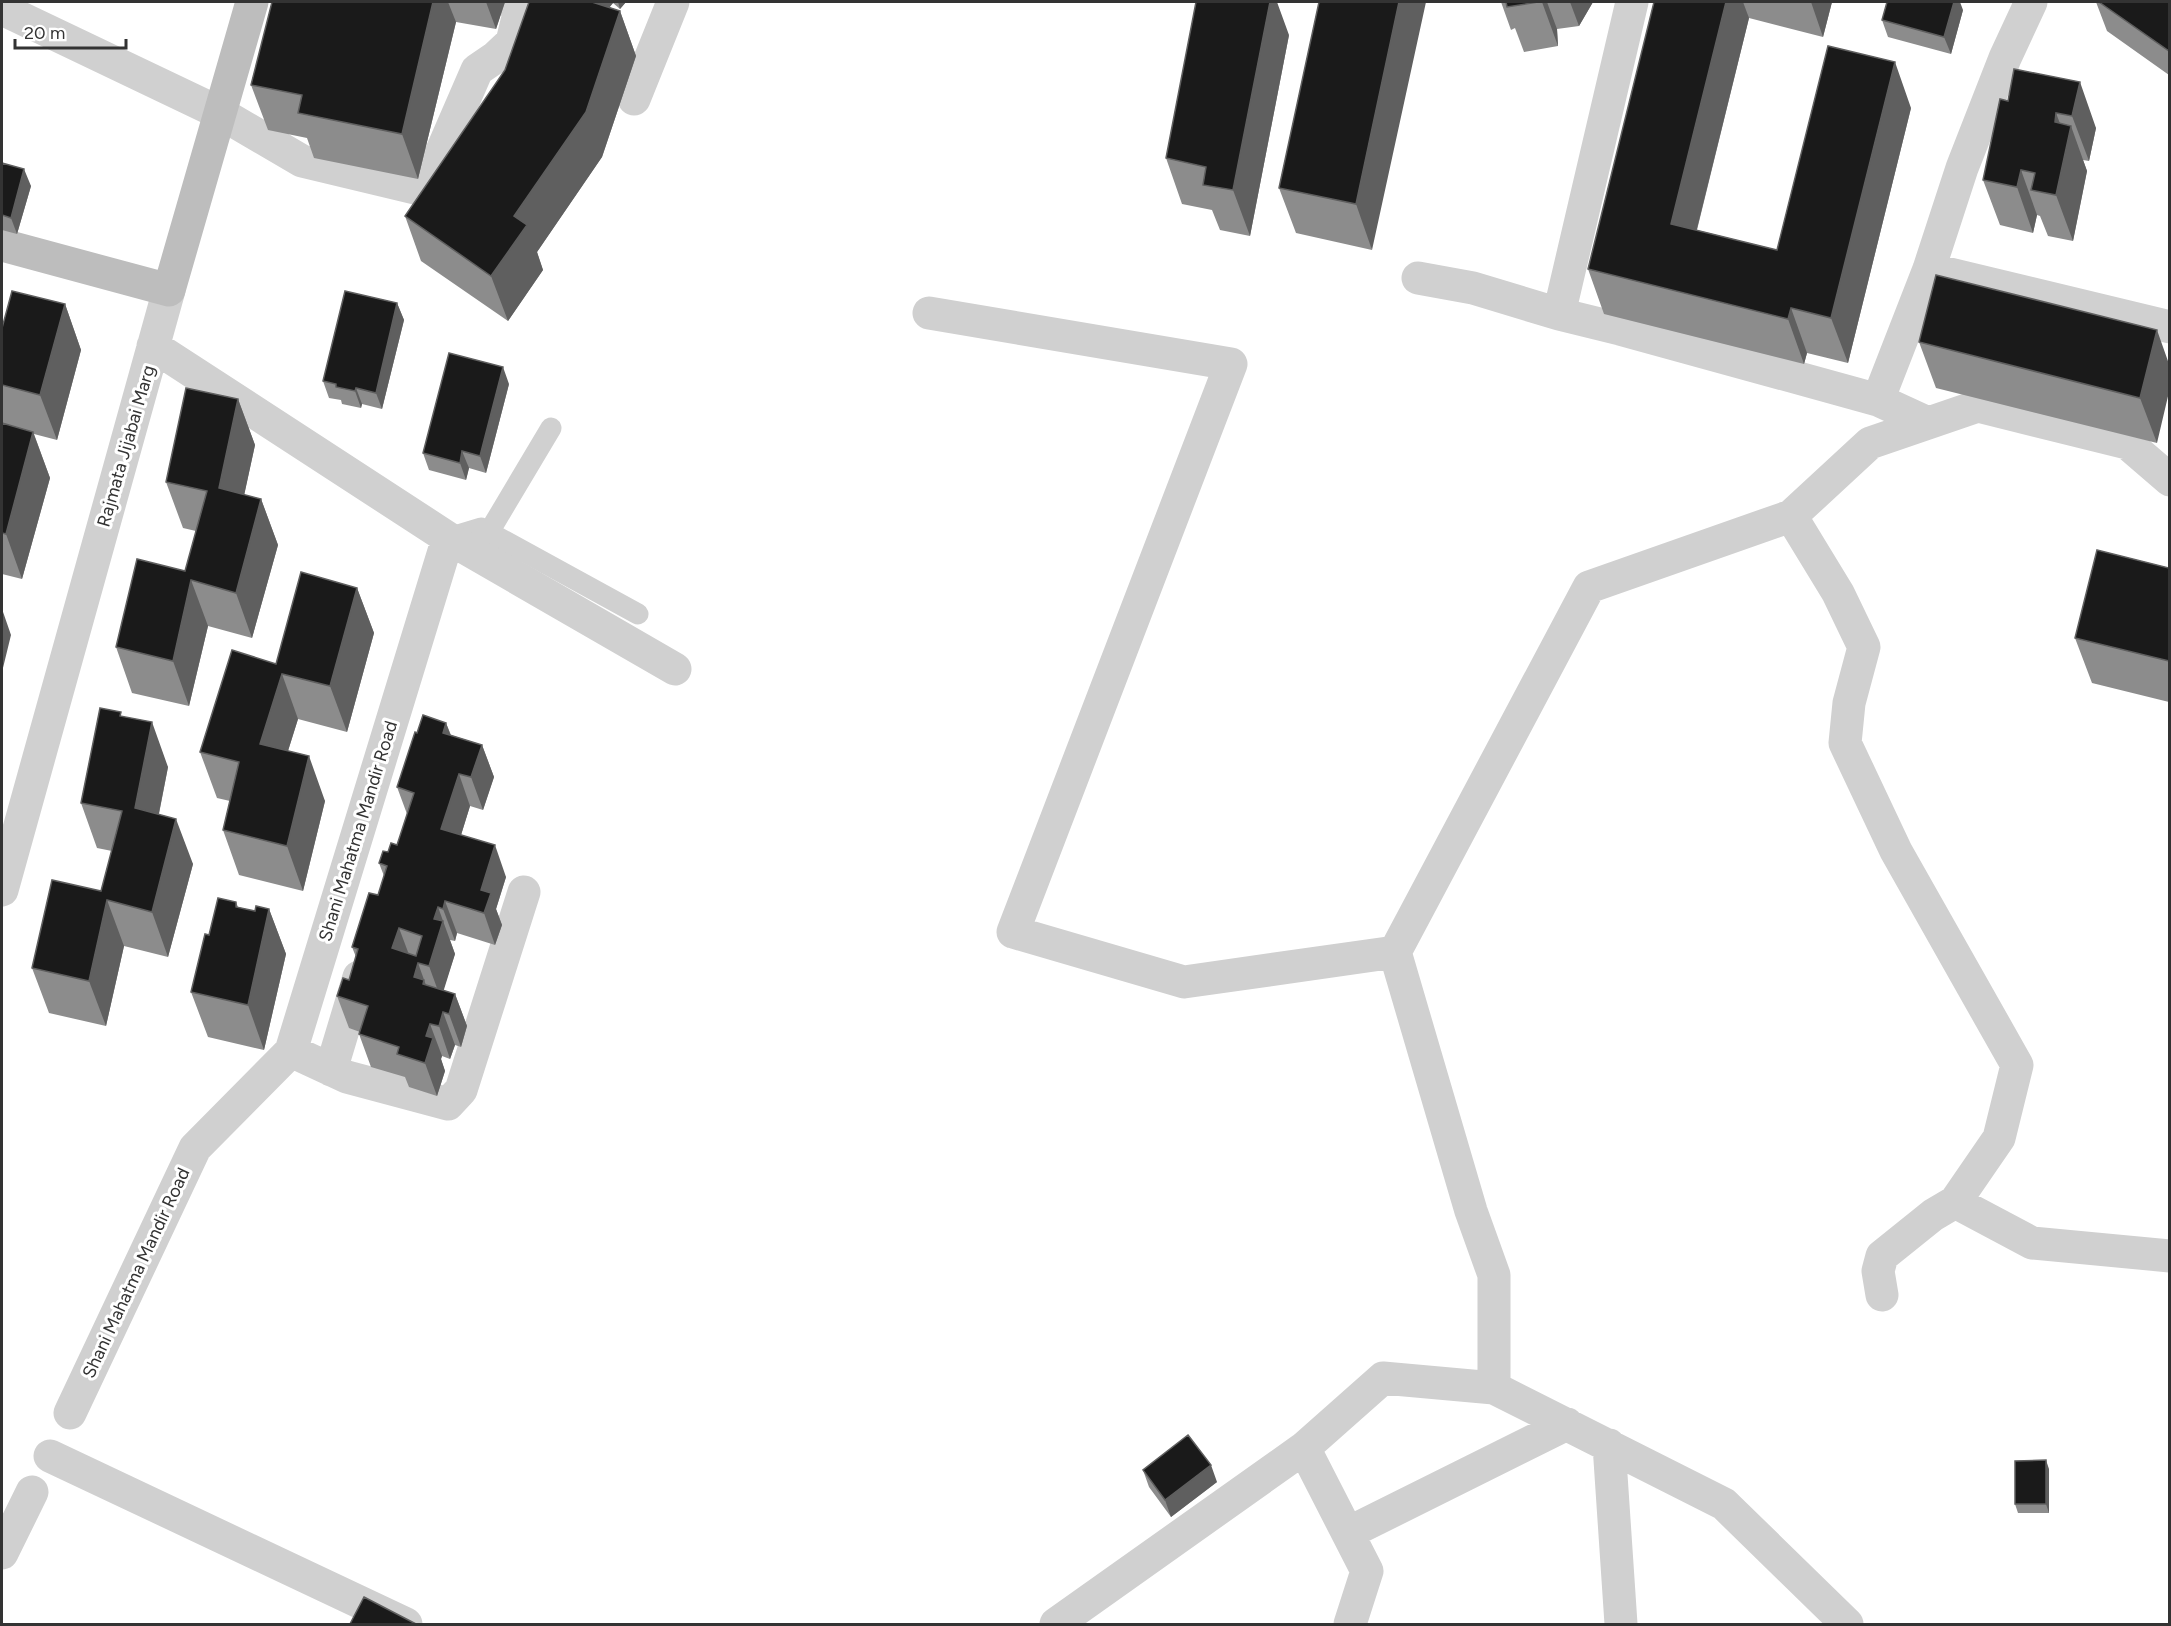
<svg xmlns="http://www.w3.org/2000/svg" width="2171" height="1626" font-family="Figtree,sans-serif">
	<rect width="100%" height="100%" fill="#fff"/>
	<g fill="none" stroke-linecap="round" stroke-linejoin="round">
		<path stroke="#d0d0d0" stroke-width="21" d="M489,532l62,-104
			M448,538l33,-10 157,86"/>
		<path stroke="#d0d0d0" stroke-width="33" d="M2,9l218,104 82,48 117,28 12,-13 46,-106 19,-13 16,-15 6,-25 -2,-15
			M634,99l39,-97
			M1929,269l241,58
			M1418,278l55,10 86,26 61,15 258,71
			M929,313l302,51 -218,568 171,50 211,-30 194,-365 202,-71 79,-73 108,-37 149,37 43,37
			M1559,314l73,-312
			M1928,423l-50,-23 51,-131 33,-101 43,-110 26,-56
			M1791,516l47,77 26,54 -15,56 -4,40 51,108 121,214 -18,73 -44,64 -22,13 -51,41 -4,15 4,24
			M448,538l227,131
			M2,890l167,-600
			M1395,952l76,259 23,64v113
			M291,1051l56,26 101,27 13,-14 63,-198
			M331,1070l28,-93
			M1955,1202l77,41 138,13
			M70,1413l125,-265 96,-97 157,-513 -295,-192
			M1609,1445l12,179
			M1304,1448l63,123 -17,53
			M50,1456l356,168
			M1348,1533l219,-109
			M2,1553l30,-61
			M1056,1624l248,-176 79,-70 111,10 230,116 123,120"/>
		<path stroke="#bdbdbd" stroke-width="33" d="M2,245l167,45 83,-288"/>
	</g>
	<path fill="#8c8c8c" d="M272,2h233l-9,27 -40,-7 -38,157 -104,-21 -7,-20 -39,-8 -17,-45z
		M529,2h97l-6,7 -7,-6 -4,4 11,4 16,45 -34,101 -65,95 6,18 -35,51 -87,-60 -16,-45 100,-146z
		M1319,2l53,248 -76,-17 -17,-45z
		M1501,2h92l-14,24 -22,3 1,17 -34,6 -9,-24 -4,2z
		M1654,2h178l-9,35 -74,-19 -52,212 80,20 134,-142 -63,255 -41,-10 -3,11 -200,-50 -16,-45z
		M2096,2h73v73l-62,-44z
		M1963,10l-12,44 -63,-17 -6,-17z
		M1289,35l-39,201 -30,-6 -8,-20 -30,-6 -16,-46z
		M2014,69l82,59 -7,33 -6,-1 4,11 -14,70 -25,-5 -8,-20 -3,-1 -4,18 -33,-8 -17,-45 25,-79z
		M2,163l29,23 -14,48 -15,-4z
		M397,303l7,17 -22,89 -20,-5 -1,4 -19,-4 -1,-4 -12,-2 -6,-17z
		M65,304l16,46 -24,90 -23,-6 16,44 -28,101 -20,-5v-151l1,1 -1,-4v-92z
		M2157,330v113l-221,-55 -17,-46z
		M509,384l-23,89 -17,-5 -3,12 -37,-10 -6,-17z
		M238,399l17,46 -11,50 17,4 17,46 -26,93 -44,-12 -19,80 -57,-13 -16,-46 69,-76 11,-40 -13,-3 -17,-46z
		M2169,568v134l-77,-19 -17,-45z
		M357,588l17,45 -27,99 -49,-13 -10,32 37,50 -22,90 -64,-16 -16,-45 7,-29 -13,-3 -17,-46 76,-88z
		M122,716l46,51 -9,47 34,50 -25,93 -44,-11 -18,80 -57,-13 -17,-45 69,-77 11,-40 -15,-3 -16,-45z
		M446,723l5,12 31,10 12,32 -11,33 -13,-4 -9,29 45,42 -10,32 6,16 -7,20 -38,-12 -2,8 -5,-1 5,14 -12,36 12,4 12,32 -6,21 -6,-2 -5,14 -8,-3 -1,3 4,12 -8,25 -28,-9 -4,-10 -34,-10 -12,-33 1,-2 -11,-4 -12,-32 12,-16 7,-23 -4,-10 26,-52 6,-19 -5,-13 9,-11 9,-7 10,-31 -10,-27 20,-54z
		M236,902l2,5 17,4 14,-2 17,45 -22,96 -56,-13 -17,-45 18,-57z
		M2049,1469v44h-31l-3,-9z
		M1143,1470l74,12 -46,35 -22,-30z"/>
	<path fill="#5f5f5f" d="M433,2h15l8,20 -38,157 -16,-45z
		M486,2h19l-9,27z
		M591,2h21l1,1 -15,19z
		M618,2h8l-6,7z
		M1270,2h7l12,33 -39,201 -17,-46z
		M1399,2h27l-54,248 -16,-46z
		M1542,2h5l10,27 1,17z
		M1570,2h23l-14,24z
		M1726,2h17l6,16 -62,251 -16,-45z
		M1811,2h21l-9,35z
		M1954,2h6l3,8 -12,44 -7,-17z
		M620,11l16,45 -34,101 -65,95 6,18 -35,51 -17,-45 23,-60z
		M1895,62l16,46 -63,255 -17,-45z
		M2080,82l16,46 -7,33 -17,-45z
		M2056,113l11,29 4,-16 16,45 -14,70 -17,-46 -1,-73z
		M24,169l7,17 -14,48 -6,-16z
		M2021,170l16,45 -4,18 -16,-46z
		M397,303l7,17 -22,89 -6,-16z
		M65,304l16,46 -24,90 -17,-45z
		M1791,308l16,45 -3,11 -16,-45z
		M2157,330l12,34v28l-12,51 -17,-45z
		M503,367l6,17 -23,89 -6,-17z
		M356,388l6,16 -1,4 -6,-17z
		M238,399l17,46 -19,88 -17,-45z
		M33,432l17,46 -28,101 -16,-45z
		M462,451l7,17 -3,12 -6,-17z
		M261,499l17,46 -26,93 -16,-45z
		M191,580l17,46 -19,80 -16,-45z
		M357,588l17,45 -27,99 -17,-46z
		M2,609l9,26 -9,37z
		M282,674l16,45 -22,70 -16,-45z
		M152,722l16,45 -17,86 -16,-45z
		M446,723l12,32 -15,-22z
		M482,745l12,32 -11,33 -12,-33z
		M309,756l16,45 -22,90 -16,-45z
		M459,774l11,32 -17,55 -12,-32z
		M176,819l17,45 -25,93 -16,-45z
		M495,845l11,32 -10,32 6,16 -7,20 -11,-32 -3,-23z
		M107,900l17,46 -18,80 -17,-45z
		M445,901l12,32 -2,8 -12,-32z
		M438,907l17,47 -14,45 -12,-33 5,-47z
		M269,909l17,45 -22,96 -16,-45z
		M399,928l12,32 -19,-12z
		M418,963l18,50 -22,-36z
		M455,994l12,32 -6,21 -12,-33z
		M443,1012l12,33 -5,14 -11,-33z
		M430,1024l12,32 -1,3 4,12 -8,25 -12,-33 1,-27z
		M2046,1460l3,9v44l-3,-9z
		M1211,1465l6,17 -46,35 -6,-17z"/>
	<path fill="#1a1a1a" stroke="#5f5f5f" stroke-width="1.5" fill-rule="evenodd" d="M272,2h161l-31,132 -104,-21 4,-18 -51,-10z
		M529,2h63l28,9 -34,101 -72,104 13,9 -36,51 -86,-60 100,-146z
		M1196,2h74l-37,188 -30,-5 3,-18 -40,-9z
		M1319,2h80l-43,202 -77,-16z
		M1506,2h32l-31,5z
		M1654,2h72l-55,222 106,26 51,-204 67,16 -64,256 -40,-10 -3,11 -200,-50z
		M1887,2h67l-10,35 -62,-17z
		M2099,2h70v49z
		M2014,69l66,13 -8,34 -16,-3 -1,9 16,4 -15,69 -25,-5 4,-17 -14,-3 -4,17 -34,-7 17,-81 8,2z
		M2,163l22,6 -13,49 -9,-3z
		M1936,275l221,55 -17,68 -221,-56z
		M12,291l53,13 -25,91 -38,-10v-57z
		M345,291l52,12 -21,90 -20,-5 -1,3 -19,-4v-3l-13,-3z
		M449,353l54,14 -23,89 -18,-5 -2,12 -37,-10z
		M186,388l52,11 -19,89 42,11 -25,94 -45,-13 -18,81 -57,-14 21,-88 48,12 22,-80 -41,-9z
		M2,423l31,9 -27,102 -4,-1z
		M2097,550l72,18v93l-94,-23z
		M301,572l56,16 -27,98 -48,-12 -22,70 49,12 -22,90 -64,-16 16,-68 -39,-10 32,-102 44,14z
		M100,708l21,4 -1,4 32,6 -17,86 41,11 -24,93 -45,-12 -18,81 -57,-13 20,-88 49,11 21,-80 -41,-8z
		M423,715l23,8 -3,10 39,12 -11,32 -12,-3 -18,55 54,16 -14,45 10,3 -7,20 -39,-12 -2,8 -5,-2 -4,12 9,2 -14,45 -11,-3 -4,14 10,3 -1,4 32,10 -6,20 -6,-2 -4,14 -9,-2 -4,12 7,2 -8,25 -28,-9 2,-7 -40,-13 9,-28 -31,-10 6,-18 6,2 9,-31 -6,-2 17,-54 9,2 9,-29 -8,-3 4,-12 5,1 3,-9 6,2 17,-52 -17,-6 18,-55 2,1zM399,928l23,8 -6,20 -24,-8z
		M218,898l18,4v5l19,4 1,-5 13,3 -21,96 -57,-13 14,-58 4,1z
		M1188,1435l23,30 -46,35 -22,-30z
		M2046,1460v44h-31v-43z
		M364,1597l52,27h-66z"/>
	<g text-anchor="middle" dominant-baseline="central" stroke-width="6" stroke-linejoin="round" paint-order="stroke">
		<g font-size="18" fill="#333" stroke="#fff">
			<text transform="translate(126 446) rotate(-74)">Rajmata Jijabai Marg</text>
			<text transform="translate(358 831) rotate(-73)">Shani Mahatma Mandir Road</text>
			<text transform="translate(136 1273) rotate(-65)">Shani Mahatma Mandir Road</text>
		</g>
	</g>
	<rect width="2171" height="1626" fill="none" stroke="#333333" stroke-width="6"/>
	<path d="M15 39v9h111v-9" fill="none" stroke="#333333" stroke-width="3"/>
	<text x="24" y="39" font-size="18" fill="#333333" stroke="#ffffff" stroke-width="4.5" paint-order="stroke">20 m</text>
</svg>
